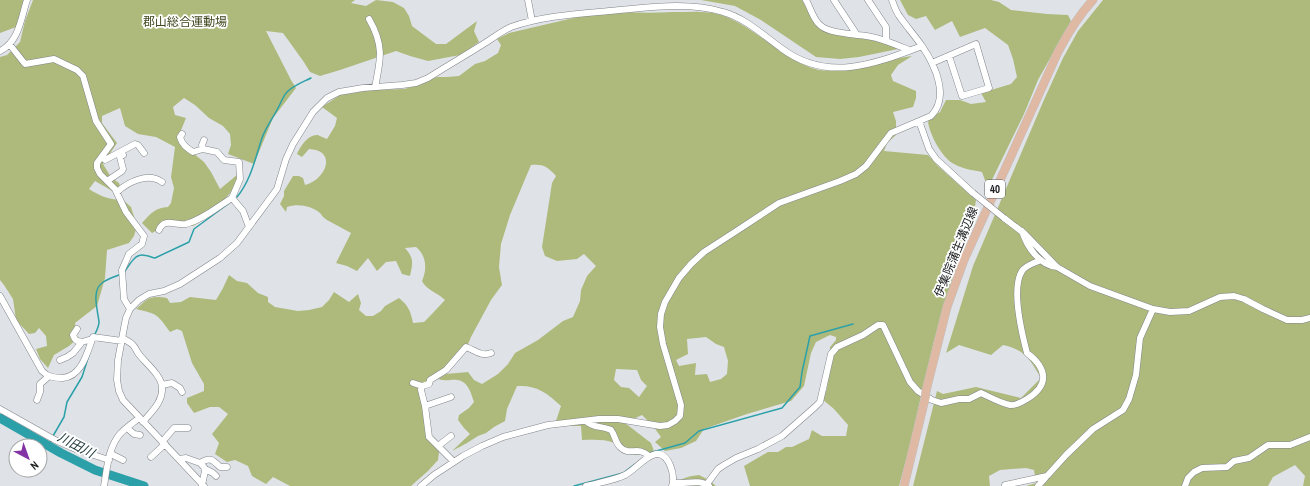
<svg xmlns="http://www.w3.org/2000/svg" width="1310" height="486" font-family="'Archivo Narrow','Noto Sans JP',sans-serif">
	<rect width="100%" height="100%" fill="#dfe3e8"/>
	<path fill="#aeba7c" fill-rule="evenodd" d="M0,0h30l-10,29 -4,-2 -16,6z
		M33,0h322l-4,3 15,3 10,-6 17,2 11,6 5,8 3,10 24,18h10l31,-23 -3,10 5,11 -19,13 -32,6 -18,-5 -14,-5 -56,19 -20,6 -10,-4c-8,-14 -18,-26 -27,-39l-17,-2 25,49 5,8 -23,30 -19,46 -26,-10 3,-9 -1,-11 -7,-8 -14,-8 -14,-13 -11,-7 -11,9 2,8 11,3 -9,22 27,22 7,10 9,17 23,-19 -1,10 -20,22 -15,16 -14,8h-15l-9,-2 -17,9 -10,-10c9,-10 13,-15 26,-16l3,-4 3,-15 -3,-11 4,-30 -19,-10 -18,-3 -13,-8 -5,-18 -18,8v7l15,20 -14,21 8,13 8,6 3,9 -6,1 -21,-12 -6,8c9,6 22,12 33,10l9,8 6,19 -3,10 -5,7 -22,7 -2,28 -8,28 -22,17 2,10v6l-8,7 -15,9 -6,13 -8,-9 -4,-10 11,-3 -1,-10 -7,-8 -4,5 -6,1 -13,-14 -3,-21 -9,-14 -4,-5v-223l7,-2 13,-13 5,-21z
		M701,0h101l10,18 5,7 67,17 14,7 -39,8 -19,2 -24,-2 -55,-37 -26,-14z
		M900,0h91l8,2 12,8 36,4 21,1 3,6 -33,59 -14,34 -35,72 -3,-3 -4,-11c-10,-2 -19,-3 -28,-8 -12,-6 -24,-29 -26,-42l3,-5 9,-5 6,-12h14l11,4 15,-2 -5,-9 30,-9 6,-7 -4,-18 -5,-14 -23,-17 -25,9 -8,-16 -17,9 -9,-14 -10,3 -8,-4z
		M1103,0h207v486h-7l2,-10 -10,-11 -22,12 -5,9h-242l10,-3 -2,-13 -8,-2 -26,2 -11,6 1,10h-77l24,-95 6,3 33,-7 45,11 20,-20c-11,-18 -15,-28 -38,-33l-12,10 -32,-10 -13,8 27,-87 70,-164 20,-44 15,-27z
		M624,12c17,1 33,1 49,0 18,0 35,-2 51,4 35,13 59,45 95,54 5,1 11,0 16,0 27,1 50,-11 77,-14l-14,9 -7,10 2,6 23,10v7l-3,9 -20,5 3,9v14l-9,8 -3,8 44,4 10,11 38,34 -5,31 -16,40 -21,70 -11,46 -12,55 -12,44h-149l-6,-20 24,-14h10l8,-5h6l17,-8 3,-9 10,6h24l2,-11 -14,-16 -12,-10 5,-10 3,-42 6,-7v-3l-6,-2 -14,7 -5,11 -7,33 -13,15 -44,13 -43,15 -8,12 -15,7 -16,3 -10,-9 6,-5 -8,-11 -11,-11 -17,8 26,20 4,11 -24,1c-14,-16 -28,-16 -49,-15l-1,-14h-16l-10,-2 6,-18c-14,-13 -24,-21 -44,-20l-10,23 -2,12 -11,6 -8,6 -8,3 -11,7 -15,8 18,-17 -6,-6 -6,-8 1,-5 10,-7 5,-6c-3,-9 -6,-21 -17,-22 -7,-1 -9,2 -19,-1l8,-5 22,-2 6,8 8,4 16,-10 10,-10 7,-11 23,-13 25,-19 10,-4 7,-16 1,-11 6,-14 9,-10 -12,-12 -7,5 -20,2 -12,-5 -3,-9 10,-64 4,-7c-9,-10 -13,-12 -25,-11l-21,50 -9,29 -2,23 3,18 -11,15 -20,37 -5,12 -40,35 -4,11 4,35 14,15 -2,15 -10,11 -17,15h-121l-17,-9 -7,7 -14,-8 -4,-10 -13,-6 -8,2 -12,-8 4,-11 -7,-9 16,-20 -9,-7h-9l-16,6 -7,-10v-5l17,-7v-7l-12,-21 -10,-32 -5,-2 -7,3c-13,-18 -12,-18 -34,-23 12,-11 14,-14 31,-11l3,5 11,-1 9,-5 26,3 7,-12 6,-13 8,6 10,2 11,10 10,4v5l7,5 23,4 11,-1 13,-3 7,-7 5,-8 15,10 9,-8 3,9 -2,7 7,6h7l8,-5 4,-5 14,-8c9,7 12,14 14,25l11,-1 6,-6 15,-16c-7,-7 -19,-10 -23,-19 5,-11 5,-25 -6,-34l-11,1c9,10 8,15 5,28l-8,-2 -6,-13 -10,1 -9,9 -9,-13 -11,13 -10,-5 -11,-3 15,-30c-8,-4 -16,-9 -24,-13 -3,-2 -5,-4 -7,-7 -8,-7 -22,-10 -33,-6l-1,5 -6,-8 4,-8v-5l9,-15h6l4,2 2,7c22,-6 32,-35 4,-36l-7,8 -5,-3c3,-7 11,-20 21,-19 2,1 6,3 9,4l8,-13 2,-8 -15,-11 18,-12 31,-5 33,-1 14,-4 19,-8h10l12,-1 16,-12 10,-3 13,-8 3,-8 -4,-6 12,-6 60,-14 23,-5zM706,337l10,7 8,3 4,14 -1,13 -6,5 -11,3 -3,-8 -12,1 1,-12 -17,3 -3,-6 12,-6 -1,-15zM616,369l21,1 4,10 6,6 -8,11 -10,-9 -8,-1 -7,-7z
		M699,475l10,5 7,6h-42c5,-8 16,-10 25,-11z"/>
	<g fill="none" stroke-linecap="round" stroke-linejoin="round">
		<path stroke="#2ca0a8" stroke-width="1.5" d="M237,197c14,-17 18,-38 25,-59 4,-11 11,-20 16,-30 3,-5 5,-12 9,-16 7,-7 16,-10 24,-14
			M125,271c4,-5 9,-16 17,-16 4,0 9,2 13,3l32,-15 2,-1 5,-13 38,-28
			M95,334c2,-4 4,-8 4,-12 -1,-11 -8,-31 3,-39 5,-4 12,-6 17,-8
			M53,436l11,-19 3,-15 15,-25 7,-22
			M48,446l3,-5
			M649,453l36,-10 14,-12 83,-23 18,-21 2,-15 8,-36 43,-12
			M574,486l49,-13 12,-9"/>
		<path stroke="#2ca0a8" stroke-width="9" d="M0,418l61,35 34,17 49,16"/>
		<g stroke="#818589" stroke-width="7">
			<path id="minor" d="M528,0l4,21
				M806,0c4,7 6,16 12,23 8,10 27,10 39,12
				M834,0l23,35c19,1 35,8 52,15
				M868,0l18,27v14
				M369,19c15,26 12,40 6,68
				M10,45l15,19 29,-5 23,11 6,6 13,45 15,23 -14,19v5l3,6 15,15 11,23 18,24 -2,8 -13,10 -7,16 2,29 6,10
				M0,51c19,-9 21,-33 27,-51
				M932,63l44,-19 13,44 -27,8 -13,-40
				M919,121l10,28 7,10 37,34
				M182,134l-2,3c2,8 7,11 13,15l10,-3 14,3 7,8 15,2 1,17 -8,19 11,13 6,16
				M203,149l-1,-4 2,-5
				M102,157l3,3 30,-16 3,1 6,8
				M107,181l15,-10 1,-2 -3,-12 3,-2
				M117,192c11,-10 31,-20 45,-10
				M1004,218l21,16 32,33 33,19 63,23 17,3 19,-1 31,-14 14,-1 10,3 19,10 24,11h15l8,-2
				M159,230c5,-13 17,-4 27,-6 18,-5 31,-17 46,-26
				M1022,231c5,16 18,35 35,36
				M0,296l42,75c6,6 12,7 21,7 19,-2 24,-25 30,-41l29,4
				M77,329l-4,6c2,6 4,6 9,7
				M122,338c4,2 8,4 11,7 2,2 3,5 5,8 6,9 24,22 24,35 1,14 -11,24 -19,34
				M60,360l7,-3 6,-4 9,-11 10,-3
				M413,383l9,3 -1,4 4,16 4,31 25,25
				M162,385l10,-2 8,5 2,4
				M422,386l7,-2 1,-4 16,-10 20,-23c9,3 15,10 25,6
				M37,400l3,-8v-8l8,-7
				M425,406l26,-9
				M0,409l55,31 23,10 31,10
				M586,421c6,7 17,5 25,9 4,5 4,12 9,17 10,10 17,-2 29,9
				M127,428l7,6 6,1
				M162,442l12,-14h14
				M438,446l13,-10
				M111,454l12,6
				M151,457l14,-13
				M179,459l7,-1 14,5 4,4 1,4 -3,14
				M200,463c10,-6 12,-4 20,4h7
				M205,469l8,4 3,3
				M674,483c11,1 26,-4 35,3
				M707,484l11,-15 6,-4 12,-7 22,-9 24,-13 33,-29 5,-5 11,-48 6,-7 26,-12 15,-10h5l27,57 8,9 14,9 9,3 18,-4h10l12,-6c9,4 19,10 29,12 5,1 12,-3 17,-6 23,-14 20,-31 0,-46 -5,-19 -16,-65 -5,-82 4,-6 12,-8 19,-11
				M1005,485l42,-9
				M104,486c3,-17 4,-38 16,-52 5,-6 13,-11 19,-16
				M204,486l-81,-86 -4,-9 -2,-11 1,-20 6,-32 2,-10 4,-9 9,-9 10,-6 15,-3 16,-7 40,-26 17,-15 40,-54 9,-30 7,-15 20,-32 14,-14 12,-6 24,-4 39,-3 14,-2 12,-5c19,-12 38,-23 57,-35 8,-5 17,-12 26,-16 31,-11 65,-13 98,-16 37,-3 78,-10 114,1 22,6 40,23 58,36 46,35 94,16 141,-2
				M421,486l13,-11 29,-19 19,-10 21,-9 45,-12 51,-6h19l42,7 8,-1 7,-4 5,-5 1,-11 -18,-61 -3,-17 1,-13 4,-12 14,-24 12,-14 13,-12 37,-24 38,-25 61,-22 16,-7 10,-8 25,-33 40,-17c19,-19 4,-51 -9,-70 -7,-10 -15,-19 -22,-29 -4,-5 -6,-11 -8,-17
				M586,486c12,-3 29,-6 39,-11 11,-6 20,-19 31,-21 13,-2 20,23 16,32
				M1038,486l28,-31 27,-26 30,-19 6,-11 7,-24 4,-37 13,-29
				M1185,486l3,-8 6,-6 8,-4 25,-1 7,-6 15,-3 19,-13h22l20,-8"/>
		</g>
		<g stroke="#bfc0c0" stroke-width="9">
			<path id="major" d="M926,391l21,-84 17,-47 94,-208c10,-19 20,-36 35,-52
				M904,486l21,-87"/>
		</g>
		<use href="#minor" stroke="#fff" stroke-width="6"/>
		<use href="#major" stroke="#e0b9a4" stroke-width="8"/>
		<g stroke="#818589" stroke-width="7" stroke-linecap="butt">
			<path id="minor-bridge" d="M973,193l31,25"/>
		</g>
		<g stroke="#bfc0c0" stroke-width="9" stroke-linecap="butt">
			<path id="major-bridge" d="M925,399l1,-8"/>
		</g>
		<use href="#minor-bridge" stroke="#fff" stroke-width="6"/>
		<use href="#major-bridge" stroke="#e0b9a4" stroke-width="8"/>
	</g>
	<g text-anchor="middle" dominant-baseline="central" stroke-width="3.5" stroke-linejoin="round" paint-order="stroke">
		<rect fill="#fff" stroke="#5f6162" stroke-width="1" x="985" y="180" width="20" height="18" rx="3"/>
		<g font-size="11" font-weight="bold" fill="#1b1d1e">
			<text x="995" y="189">40</text>
		</g>
		<g font-size="12" fill="#40471e" stroke="#fff">
			<text x="185" y="22">郡山総合運動場</text>
		</g>
		<g font-size="12" fill="#1b1d1e" stroke="#fff">
			<text transform="translate(956 252) rotate(-68)">伊集院蒲生溝辺線</text>
		</g>
		<g font-size="13" font-style="italic" fill="#1e3739" stroke="#fff">
			<text transform="translate(76 445) rotate(28)">川田川</text>
		</g>
	</g>
	<g transform="translate(28 458) rotate(139)"><circle r="19" fill="#ffffff" stroke="#a4a5a5"/>
	<path d="M0-3L7 15L0 10L-7 15Z" fill="#8334a5"/>
	<text y="-6" font-size="11" font-weight="bold" text-anchor="middle" fill="#1b1d1e">N</text>
	</g>
</svg>
